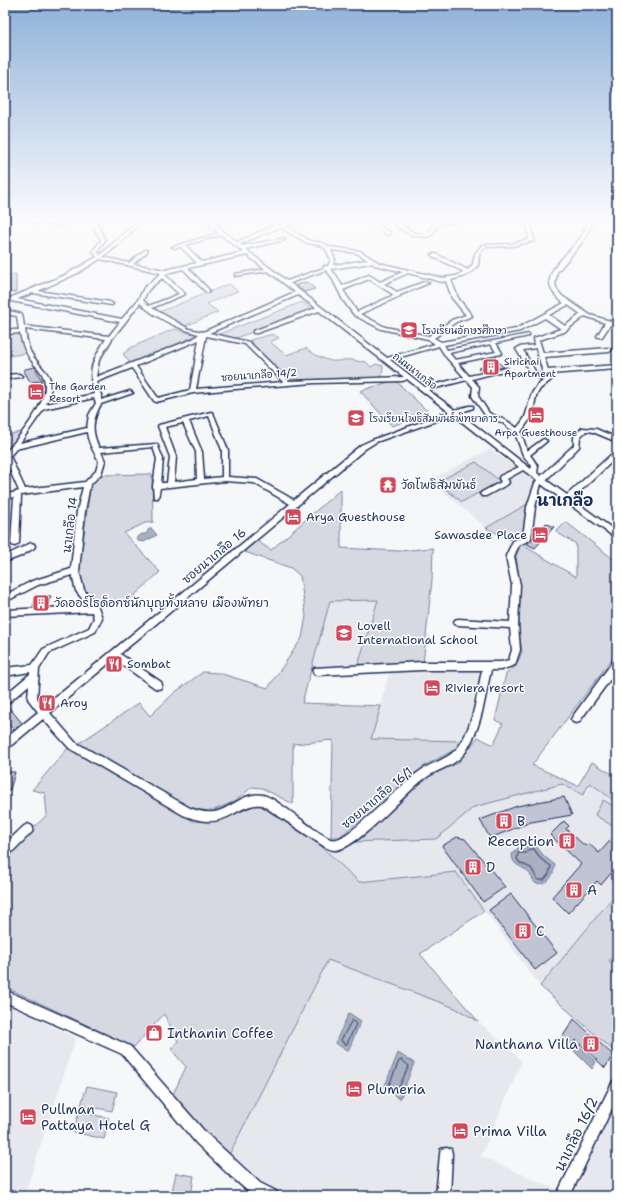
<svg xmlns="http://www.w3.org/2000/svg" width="622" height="1201" font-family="'Shantell Sans','Playpen Sans Thai',sans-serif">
	<rect width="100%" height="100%" fill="#f6f7f9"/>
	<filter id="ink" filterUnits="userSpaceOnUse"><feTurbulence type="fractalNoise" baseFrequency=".025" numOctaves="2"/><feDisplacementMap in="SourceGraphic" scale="8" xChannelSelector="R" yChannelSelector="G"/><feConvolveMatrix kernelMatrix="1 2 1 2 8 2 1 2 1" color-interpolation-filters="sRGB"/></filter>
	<g filter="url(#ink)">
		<path fill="#e6e8ee" d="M490,449l46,33 -7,21 -43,25 -56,-48z
			M378,600l-20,65 -46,1 17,-65z
			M484,668l-15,63 -6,10 -92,-2 19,-69z
			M562,784l23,12 6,-11 26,19v88l-77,94 -84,-114 -97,10 -32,-30 25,-10 84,-3 38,-32z
			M328,959l127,49 23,13 44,40 -41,95 76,34 -3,6h-262l-28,-8 -36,-31z
			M5,1003l71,35 -52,158h-19z
			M608,1119l9,8v69h-44z"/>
		<path fill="#d6d9e2" stroke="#7884a0" d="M229,284l9,7 -31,13 11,8 -35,15 -24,-15z
			M302,302l12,8 -78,28 -17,-4z
			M174,329l24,6 -68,28 -7,-9 9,-7z
			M5,333h14l7,20 -21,4z
			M273,334l6,4 -9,4 16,13 20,-7c6,6 17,11 25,13 10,1 19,-4 29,1l5,-1 6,6 5,-3 7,2 -1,12 -92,4 -25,-24 -15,-18z
			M395,380l34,33 -37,13 -32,-35z
			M21,432l-16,22v-19z
			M476,462l24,19 -38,21 -25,-20z
			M152,474l1,48 -8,1 -21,10 36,39 -34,31h-30l-13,-13 -4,-19 11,-83 3,-7 8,-6z
			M341,489v59l58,3 34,-3 -1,32 -9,84 -65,1 20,-65 -48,1 -28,102 79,3 -10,33 92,2 -9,9 -30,16 -20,18 -31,23 -26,24 -8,6h-8l2,-97 -40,4v60l-31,-16 -10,-1 -17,14 -28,12 -12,-1 -117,-68 61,-41 11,13 24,-23 29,-21 16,1 49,15 34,-50 4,-22 -6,-40 -9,-8 -49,-17 15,-10 14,9z
			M529,503l-6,32 -10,6 -27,-13z
			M566,522l51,40v90l-85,113 46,21 14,-24 25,15v26l-27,-20 -7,12 -21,-11 -88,23 -38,32 -84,3 77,-66 29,-13 20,-26 15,8 10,-21 -8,-4 11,-46 10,-8 6,-14 -3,-22 1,-46 -4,-28 5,-12 55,33v-33l-20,-12z
			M69,747l124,74c24,2 44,-8 65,-17l63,42 38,36 97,-10 28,39 -64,43 58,67 -23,-13 -127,-48 -100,197 -55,-63 13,-27 -15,-18 7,-8 -14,-27 -30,33 -129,-60v-133l42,-39 -2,-22 -13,-3z
			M603,800l14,8v21l-22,-14z
			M617,892v58l-8,11 8,7v45l-5,9 5,5v27l-77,-68z
			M87,1086l30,6 -5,19 -31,-6z
			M79,1112l30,6 -5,21 -31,-7z
			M176,1173l18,3 -3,20h-20z"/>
		<path fill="#a9b0c1" stroke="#707c99" d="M149,529h3l5,6 -13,7 -6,-1 -2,-3 6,-4h4z
			M531,845h4l9,11 11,9c-2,12 -7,21 -20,18 -2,-3 -4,-8 -7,-11 -6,-7 -16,-5 -16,-18l6,-6 7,1 2,-3z
			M349,1013l12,8 -13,30 -13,-8z
			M577,1044l19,18 -4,7 -19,-19z
			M398,1053l16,10 -14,36 -16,-11z"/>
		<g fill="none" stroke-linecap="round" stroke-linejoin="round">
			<path stroke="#546386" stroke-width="1" d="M530,849h4"/>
			<path stroke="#546386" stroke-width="1.5" d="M530,849h4l7,10 10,7 -2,8 -5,6h-6l-7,-12 -11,-5 -3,-4 1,-6h8z
				M352,1020l4,4 -9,20h-3l-3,-4z
				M402,1060l7,6 -12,25 -8,-6 10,-24z"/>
		</g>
		<path fill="#c0c4d3" stroke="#1b2f5e" d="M16,274v18l-11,1v-18z
			M307,282l8,7 -11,3 -8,-7z
			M499,363l5,4 -22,5 -4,-4z
			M35,367l7,14 -12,1 -6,-11 1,-2z
			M546,523l8,4 -19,21 -8,-4z
			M36,596h15l-4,10 -14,1z
			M5,705h2l15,18 -8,7 -9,-9z
			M5,772h10l-5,18h-5z
			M564,797l8,18 -41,7 -41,16 -10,-18 37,-14z
			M564,821l5,5 -3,3 19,17 3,-3 11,10 11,-12 7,6v19l-16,19 -4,-4 -29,32 -16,-16 29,-33 -31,-29z
			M457,837l8,2 40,48 -22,15 -41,-56z
			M511,894l46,59 -22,17 -46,-60z
			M574,1019l39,36 -8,13 -29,-28 -5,9 -10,-10z"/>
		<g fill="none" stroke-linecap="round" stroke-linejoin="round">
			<g stroke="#1b2f5e" stroke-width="3">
				<path id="minor" d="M22,219l42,2 43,-2v1l-11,2 9,18 -8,11 3,4 41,-36h4l-27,26 -15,12 26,6 16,-13h2v2l-14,12 32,6 32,-7 -16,-16 -7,1 -2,-1 47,-14 -17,-14h4l5,3 11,-3h5v1l-13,4 23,18 38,-17 -14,-5v-1c7,0 13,4 19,5 9,0 17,-5 26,-5v1l-22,5 26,16 13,2 6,4 31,4 19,12 63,15 14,-2 8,-4 -32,-16v-2h4l32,16 5,-6 2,-10 7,-9 30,-1 17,-5 -2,-15 -5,-5h4l5,5 3,17 -22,5 -27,1 -6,7 -1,11 -4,5 -9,6 -14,4 7,18 14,18 -16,6 -22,16 7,4 75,-13 48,-26c-32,-24 -2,-42 14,-62 6,-7 8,-15 12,-22h4l-9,20 -28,33 -2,12 2,6 5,6 28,19 27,8v4l-7,-2 -8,12h-4l-1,-1 8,-13 -20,-7 -21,16 -25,8 4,13 66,-5 3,2 -3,2 -65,5 4,13 69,-5v4l-68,5 2,6 -11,9 -4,7 -4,20 -11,16 6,19 15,-11 2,-1 3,2 -17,14 8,11 -1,7 4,3 33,-31v-8l8,-9 14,1 21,9v4l-24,-10 -7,-1 -6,6 -1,10 -33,33 21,15 48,-44h2v6l-45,42 45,33v7l-76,-55 -6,23 -4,31 -1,2 -11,5 -5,11 6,29 -2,40 2,25 -5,15 -14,5h-10c-6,26 -9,55 -23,78 -11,19 -28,19 -44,31 -19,14 -68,72 -90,71 -3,0 -6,-2 -9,-3l-63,-42c-11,-1 -17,3 -27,8 -19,11 -31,10 -52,2l-114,-67 -26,-29 -35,29 -3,1v-10l33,-27 -10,-13 1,-14 -21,18 -3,1v-9l25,-21v-2l-25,4v-8l27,-3 11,-16 46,-21 5,-10 -2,-6 -87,4v-6l83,-4 -12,-15 -4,-16 -34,10 -33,17v-7l27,-14 39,-12 6,-58 6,-24 -62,8 -2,48 -4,3 -3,-1 -1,-2 3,-46 -9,2v-4l14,-4 -14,-32v-5c13,-17 49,-55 38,-78 -2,-5 -6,-9 -9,-12 -8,-10 -12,-19 -14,-31l-15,1v-4h14l-2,-14 -12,-2v-4l17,4 2,12 85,10 11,-14 -109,-21 -6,3v-4l58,-24 34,-19 -4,-6 8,-11 -10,-18c-17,2 -54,5 -69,-3zM280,227l27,16 13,2 6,4 5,11 -3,6h-4v2l-37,13 -42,-32 40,-9v-2l-43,8 -2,-2zM221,235l23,17 -42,10 -17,-17zM331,250l26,3 11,7 -35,5 2,-5zM247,255l18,14 -30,5v2l33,-5 27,21 -92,40 -14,-3 -37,-21 33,-14 -20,-19 2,-2 16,-4 24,24 2,-1v-2l-21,-22zM100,259l61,14 -17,15 -6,12 -16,19 -105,-20 16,-6 79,12 1,-1 -3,-2 -72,-11 40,-18zM371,263l4,2 28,7 -23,10 -11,-7 -27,11 -6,-11 -6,-6zM326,270l5,6 12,24 11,15 27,14 47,10 7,5 -48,14 -97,-75zM408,273l34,9 4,-1 6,17 14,17 -14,5 -23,16 -44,-9 -25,-13 40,-18v-1l29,-12 -5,-1 -27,10 -13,-8zM162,278l17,16 -30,12 -6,-6 5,-10zM369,279l25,16 -37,17 -14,-22zM298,295l18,13 -63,23v2h4l62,-22 85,66 -115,4 -40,-39 -40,-9zM140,303c14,14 41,27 59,31l-6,5 -97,38 3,-17 13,-21zM568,305l13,9 -16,12 -16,-11zM545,318l16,11 -27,9 1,7 -16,2 -3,2 16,26 12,5c-16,13 -12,17 -18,34 -1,5 -6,10 -9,14l-10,-7 -18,-8 -11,-17 1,-9 -7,-8 35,-9v-2l-38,8 -11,-13 43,-9 1,-1 -6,-10 33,-7v-2l-82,16 -3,-5 76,-14zM25,329l81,10c-13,21 -19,30 -12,55l-48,10c13,-32 -3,-29 -16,-53 -3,-7 -4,-14 -5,-22zM206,336l39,8 38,38 -87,7zM199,340l-9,50 -32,8 -22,-32zM491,344l5,8 -41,8 -6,-7zM439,346l7,11 18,20 -39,10 -35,-27zM536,348l8,28 -8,-3 -13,-23zM132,368l22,33 2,1 37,-9 42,-4 79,-6 89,-2 4,-2 42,33 -77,28 -11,5 -67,55 -37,-21 -29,-2v-27l-15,-37 -2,-1 -52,13 -1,1 12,31 -3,26h-6l2,-24 -6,-15 -58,4c-8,-18 -7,-27 2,-44l32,-11 -3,-2 -29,9v-5l-5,-13zM467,380l6,7 -1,9 13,19 18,8 12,10 8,22 9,11 -1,3 -72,-56 14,-5v-2h-4l-14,4 -27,-20zM94,398l2,5 -7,12 -2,13 -67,15 24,-34zM453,415l66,52 -19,9 -1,2 2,4 -19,10 -2,2 2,2h4l22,-12 1,-2 -2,-3 16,-9 14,10 -2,3 -8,24 -4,30 -10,4 -7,15 6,29 -2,37 -52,-3 -3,1 -1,2 1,2 3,1 52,3 2,22 -3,10 -8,2h-79l-108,6 -1,3 1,3 3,1 105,-5h60c-5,24 -8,52 -21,73 -11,18 -30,18 -45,31 -23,18 -42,39 -65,57 -6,4 -12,10 -21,8 -15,-8 -29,-20 -43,-30 -7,-5 -16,-12 -24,-14 -18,-4 -32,14 -49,17 -9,1 -16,-1 -24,-4l-115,-66 -25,-29 64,-54 41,29 3,1 3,-1 1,-3 -1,-3 -41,-28 245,-205 11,-7zM209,416l13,34v27l-18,2 -2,-27 -13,-31zM183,423l13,29 1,27 -23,3 2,-25 -11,-30zM87,432c1,11 7,20 12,29l-3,10 -11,11 -60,7 -15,-33 6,-7zM153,447l4,12 -4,27 1,12h4l2,-10 65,-7 29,2 36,21 -246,203 -7,-9 2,-29 10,-16 46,-21 7,-14 -4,-11 -14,-17 -5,-19 6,-60 5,-26 11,-11 4,-13 -4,-9z
					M352,219h5l5,2 35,-2 -3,1 3,2 11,-3h5v1l-13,4c9,7 18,13 29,8l6,-13 18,2 5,-2 2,1 -7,3 -14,-1 -6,12 -7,3 -10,-1 -13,-5 -14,-10 -14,1 15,11v2h-2l-18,-12h-8z
					M19,374l3,2 -1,1 -16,2v-4z
					M31,543l3,1 1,2 -1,2 -13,8 -16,6v-6z
					M617,659v11l-38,52 -3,1 -3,-1 -2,-3 2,-3 41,-56z
					M28,824l4,2 1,3 -1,3 -23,23 -4,1v-12l19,-18z
					M5,990l125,56 76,87 54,50 16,8 2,5h-21l-7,-3 -23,-20 -31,-30 -74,-89 -117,-52z
					M617,1079v19l-47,98h-14l57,-115z
					M446,1148l5,1 1,5 -2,42h-14l4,-42 1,-5z"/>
			</g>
			<use href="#minor" fill="#fff" fill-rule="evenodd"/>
		</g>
	</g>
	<linearGradient id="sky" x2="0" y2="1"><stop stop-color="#8fb2d8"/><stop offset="0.57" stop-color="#fbfbfc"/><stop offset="1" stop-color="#fbfbfc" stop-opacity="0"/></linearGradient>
	<rect width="622" height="387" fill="url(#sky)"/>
	<defs>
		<g id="school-square" transform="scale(0.9)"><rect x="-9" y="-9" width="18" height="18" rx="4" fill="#d1495b" stroke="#fff"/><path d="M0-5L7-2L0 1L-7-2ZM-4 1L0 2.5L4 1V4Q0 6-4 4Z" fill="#fff"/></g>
		<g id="building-square" transform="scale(0.9)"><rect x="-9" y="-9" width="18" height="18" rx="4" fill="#d1495b" stroke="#fff"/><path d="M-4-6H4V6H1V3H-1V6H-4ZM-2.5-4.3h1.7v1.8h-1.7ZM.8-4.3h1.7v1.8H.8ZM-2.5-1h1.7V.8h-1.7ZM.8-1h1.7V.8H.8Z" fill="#fff"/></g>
		<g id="hotel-square" transform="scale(0.9)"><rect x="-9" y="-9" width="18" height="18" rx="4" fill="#d1495b" stroke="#fff"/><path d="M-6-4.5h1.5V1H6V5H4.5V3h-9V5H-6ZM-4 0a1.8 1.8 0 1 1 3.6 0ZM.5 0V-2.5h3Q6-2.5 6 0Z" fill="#fff"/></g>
		<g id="temple-square" transform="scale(0.9)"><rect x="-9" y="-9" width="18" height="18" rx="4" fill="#d1495b" stroke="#fff"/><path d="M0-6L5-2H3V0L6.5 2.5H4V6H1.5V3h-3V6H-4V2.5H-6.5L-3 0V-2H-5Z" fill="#fff"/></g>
		<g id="restaurant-square" transform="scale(0.9)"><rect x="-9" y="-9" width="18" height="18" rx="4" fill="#d1495b" stroke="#fff"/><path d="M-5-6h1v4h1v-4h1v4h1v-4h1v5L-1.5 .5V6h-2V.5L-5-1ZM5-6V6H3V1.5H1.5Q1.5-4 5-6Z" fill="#fff"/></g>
		<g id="shop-square" transform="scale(0.9)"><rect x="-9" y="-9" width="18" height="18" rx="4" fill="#d1495b" stroke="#fff"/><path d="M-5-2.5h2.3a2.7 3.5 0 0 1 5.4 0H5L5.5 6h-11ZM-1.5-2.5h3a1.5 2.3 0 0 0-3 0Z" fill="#fff"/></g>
	</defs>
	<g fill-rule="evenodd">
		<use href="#school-square" x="409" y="330"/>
		<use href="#building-square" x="491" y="367"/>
		<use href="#hotel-square" x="36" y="392"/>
		<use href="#hotel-square" x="536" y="415"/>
		<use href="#school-square" x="356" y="418"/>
		<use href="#temple-square" x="388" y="485"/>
		<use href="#hotel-square" x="293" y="517"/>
		<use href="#hotel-square" x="540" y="535"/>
		<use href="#building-square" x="41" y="603"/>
		<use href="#school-square" x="344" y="633"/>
		<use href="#restaurant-square" x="114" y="664"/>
		<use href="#hotel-square" x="432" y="688"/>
		<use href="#restaurant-square" x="47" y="703"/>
		<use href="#building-square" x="504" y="821"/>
		<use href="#building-square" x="567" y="841"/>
		<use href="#building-square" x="473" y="867"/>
		<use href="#building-square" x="574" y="890"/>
		<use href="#building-square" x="523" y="931"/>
		<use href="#shop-square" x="154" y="1033"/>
		<use href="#building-square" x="591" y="1044"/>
		<use href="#hotel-square" x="354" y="1089"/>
		<use href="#hotel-square" x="28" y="1117"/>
		<use href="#hotel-square" x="460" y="1131"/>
	</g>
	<g text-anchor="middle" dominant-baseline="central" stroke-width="3" stroke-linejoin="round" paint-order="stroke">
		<g font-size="10" fill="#1b2f5e" stroke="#fff" text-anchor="start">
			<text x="422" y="330">โรงเรียนอักษรศึกษา</text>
			<text x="504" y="361">Sirichai<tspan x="504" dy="12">Apartment</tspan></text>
			<text x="49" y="386">The Garden<tspan x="49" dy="12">Resort</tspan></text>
			<text x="369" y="418">โรงเรียนโพธิสัมพันธ์พิทยาคาร</text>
			<text x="536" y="432" text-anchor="middle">Arpa Guesthouse</text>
		</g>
		<g font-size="10" fill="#1b2f5e" stroke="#fff">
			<text transform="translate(415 371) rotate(38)">ถนนนาเกลือ</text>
			<text transform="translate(259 375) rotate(-4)">ซอยนาเกลือ 14/2</text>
		</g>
		<g font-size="12" fill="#1b2f5e" stroke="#fff" text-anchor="start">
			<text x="401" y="485">วัดโพธิสัมพันธ์</text>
			<text x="306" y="517">Arya Guesthouse</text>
			<text x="527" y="535" text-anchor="end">Sawasdee Place</text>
			<text x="54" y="603">วัดออร์โธด็อกซ์นักบุญทั้งหลาย เมืองพัทยา</text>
			<text x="357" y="626">Lovell<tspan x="357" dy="14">International School</tspan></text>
			<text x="127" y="664">Sombat</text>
			<text x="445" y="688">Riviera resort</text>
			<text x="60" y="703">Aroy</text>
		</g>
		<g font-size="12" fill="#1b2f5e" stroke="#fff">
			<text transform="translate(70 525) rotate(-83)">นาเกลือ 14</text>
			<text transform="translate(214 556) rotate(-40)">ซอยนาเกลือ 16</text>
			<text transform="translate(377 798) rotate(-40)">ซอยนาเกลือ 16/1</text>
		</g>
		<g font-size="14" fill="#1b2f5e" stroke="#fff" text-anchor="start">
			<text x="517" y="821">B</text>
			<text x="554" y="841" text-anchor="end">Reception</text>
			<text x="486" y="867">D</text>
			<text x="587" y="890">A</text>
			<text x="536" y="931">C</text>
			<text x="167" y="1033">Inthanin Coffee</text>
			<text x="578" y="1044" text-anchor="end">Nanthana Villa</text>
			<text x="367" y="1089">Plumeria</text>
			<text x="41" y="1109">Pullman<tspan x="41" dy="16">Pattaya Hotel G</tspan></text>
			<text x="473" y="1131">Prima Villa</text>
		</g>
		<g font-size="14" fill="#1b2f5e" stroke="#fff">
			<text transform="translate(576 1134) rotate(-64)">นาเกลือ 16/2</text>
		</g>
		<g font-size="16" font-weight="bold" fill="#1b2f5e" stroke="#fff">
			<text x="565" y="500">นาเกลือ</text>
		</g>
	</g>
	<rect width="622" height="1201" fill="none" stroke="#fff" stroke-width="20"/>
	<rect x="10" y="10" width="602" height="1181" fill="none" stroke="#1b2f5e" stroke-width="1.5" filter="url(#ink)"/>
</svg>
